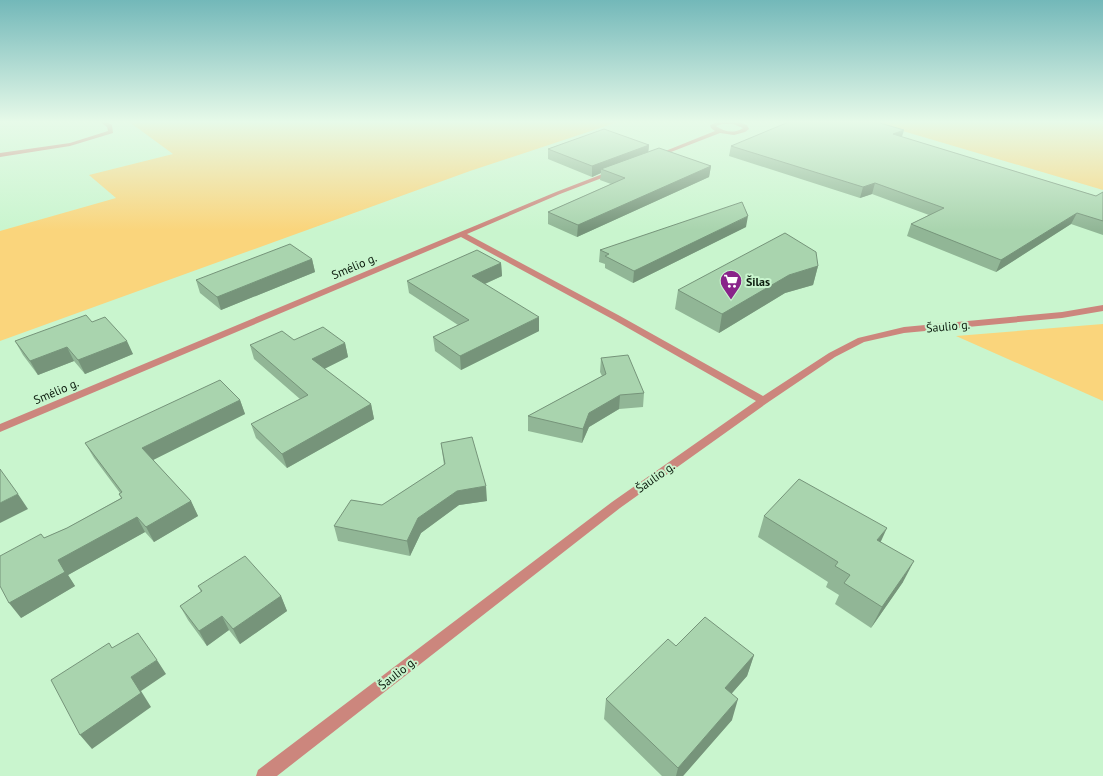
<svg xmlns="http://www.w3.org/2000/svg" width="1103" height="776" font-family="'PT Sans',sans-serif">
	<rect width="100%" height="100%" fill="#c9f5ce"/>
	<path fill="#fad57c" d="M128,121h493l-151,50 -470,170v-110l116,-33 -27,-23 84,-21z
		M869,121h234v69z
		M1103,324v77l-147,-65z"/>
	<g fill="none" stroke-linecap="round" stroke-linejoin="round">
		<path fill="#cc867d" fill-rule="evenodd" d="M99,121h7l6,4 1,8 -43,13 -70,11v-4l70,-10 38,-12 -1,-4z
			M719,121h17l11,4 2,4 -4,3 -11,3 -14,-2 -62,24 -5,-1 62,-25 -4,-3 -1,-3zM722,124h11l10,4c-9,6 -19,4 -27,-2z
			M613,170l2,1v2l-55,21 -93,40 153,82 143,80 66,-43 29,-15 46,-11 158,-15 41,-7v6l-41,7 -158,15 -40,9 -29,15 -68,46 -147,105 -343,268h-21l2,-6 354,-268 144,-101 -142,-81 -153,-83 -461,195v-8l556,-232z"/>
	</g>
	<path fill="#91b696" d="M902,137l194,59 7,-4v43l-32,-11 -75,48 -89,-36 4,-12 18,-9 -57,-21 -12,4 -131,-42 2,-10z
		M649,145l-1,7 63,14 -2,11 -132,60 -29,-13v-12l63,-28 -11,-4 1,-7 -9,4 -44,-18v-10z
		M746,227l-113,56 -28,-15v-4l-6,-2 1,-12z
		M312,259l3,13 -94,38 -21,-17 -4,-13z
		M501,263l1,13 -17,8 54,47 -78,39 -26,-19 -2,-14 25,-12 -49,-32 -2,-12z
		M818,266l-5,19 -28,8 -66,40 -44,-24 3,-19z
		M92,322l41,32 -48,20 -11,-13 -36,14 -15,-20 -8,-14z
		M294,340l51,3 3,14 -24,12 47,35 3,15 -87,49 -31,-30 -5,-14 49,-25 -46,-40 -4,-14z
		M601,358l43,35 -1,14 -24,2 -30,18 -7,16 -54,-12v-15l74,-40 -2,-4z
		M240,400l5,14 -92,46 38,41 7,15 -44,26 -9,-10 -77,43 7,11 -54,32 23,-80 23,-10 54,-30 -2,-4 1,-1 -26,-35 -9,-15z
		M441,443l46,58 -28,4 -38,28 -11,23 -72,-15 -4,-15 48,-21 62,-40z
		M764,516l117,26 22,40 -32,46 -36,-24 4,-9 -13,-8 2,-5 -70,-45z
		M198,586l83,10 6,15 -47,33 -11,-14 -22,16 -19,-26 -8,-14 21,-14z
		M676,646l78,9 -7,21 -16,18 1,26 -49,56h-21l-58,-57 2,-20z"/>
	<path fill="#76947a" d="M904,130l-3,10 -8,-6z
		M649,145l-1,10 -47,14v4l-9,4v-11z
		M711,166l-2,11 -132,60 1,-12z
		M875,183l-3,11 -12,4 3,-11z
		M1077,213l-6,11 -75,48 5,-12z
		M748,216l-2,11 -113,56 1,-12z
		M312,259l3,13 -94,38 -4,-13z
		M501,263l1,13 -29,13 -1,-13z
		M818,266l-5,19 -28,8 -66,40 3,-19 67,-39z
		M539,317v14l-78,39 -1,-14z
		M127,341l6,13 -48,20 -7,-14z
		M345,343l3,14 -32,16 -4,-14z
		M67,347l7,14 -36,14 -8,-14z
		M620,395l-1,14 -30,18 -7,16 1,-14 6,-16z
		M240,400l5,14 -96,48 -7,-14z
		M371,404l3,15 -87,49 -5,-14z
		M486,486l1,15 -28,4 -38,28 -11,23 -3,-15 11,-23 39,-27z
		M18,494l10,15 -28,14v-20z
		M191,501l7,15 -44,26 -8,-15z
		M137,517l8,15 -77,43 7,11 -54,32 -12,-15 49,-43z
		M887,528l-10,22v-10z
		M914,561l-11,21 -32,46 11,-21z
		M281,596l6,15 -47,33 -7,-15z
		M222,616l7,14 -22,16 -8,-15z
		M754,655l-7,21 -28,32 6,-20z
		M157,660l9,14 -25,17 10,16 -59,42 -12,-14 51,-58z
		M738,699l-6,21 -49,56h-7l2,-8z"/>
	<path fill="#a9d4ae" stroke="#76947a" d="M791,121h82l31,9 -11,4 203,62 7,-4v29l-26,-8 -76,47 -90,-36 33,-16 -69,-25 -12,4 -132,-41z
		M604,129l45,16 -57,21 -44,-17z
		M659,148l52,18 -133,59 -30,-13 77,-34 -24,-9z
		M742,202l6,14 -114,55 -29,-15 4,-2 -9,-4z
		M785,233l31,19 2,14 -29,9 -67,39 -44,-24z
		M290,244l22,15 -95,38 -21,-17z
		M477,250l24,13 -29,13 67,41 -79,39 -27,-19 36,-17 -62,-39z
		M86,315l6,7 13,-5 22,24 -49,19 -11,-13 -37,14 -15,-20z
		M323,327l22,16 -33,16 59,45 -89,50 -31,-30 57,-29 -58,-50 32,-14 12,9z
		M628,355l16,38 -24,2 -31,18 -6,16 -55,-13 78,-42 -5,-16z
		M220,380l20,20 -98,48 49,53 -45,26 -9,-10 -79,43 7,12 -56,31 -9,-17v-30l41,-22 3,4 23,-10 55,-30 -3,-4 3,-2 -37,-49z
		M472,437l14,49 -29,5 -39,27 -11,23 -73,-15 17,-26 31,5 63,-41 -4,-21z
		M0,469l18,25 -18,9z
		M799,479l88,49 -10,12 37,21 -32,46 -38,-24 6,-8 -15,-9 3,-4 -74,-46z
		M245,556l36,40 -48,33 -11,-13 -23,15 -19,-25 22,-15 -4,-5z
		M705,617l49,38 -29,33 13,11 -60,69 -72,-69 62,-60 8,7z
		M138,633l19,27 -26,17 10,16 -61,42 -29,-55 58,-37 3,5z"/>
	<linearGradient id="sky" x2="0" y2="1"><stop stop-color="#73b8b9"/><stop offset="0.53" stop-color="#e7fae9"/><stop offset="1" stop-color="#e7fae9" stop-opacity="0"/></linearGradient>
	<rect width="1103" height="230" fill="url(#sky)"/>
	<defs>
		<g id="supermarket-pin" transform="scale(1.15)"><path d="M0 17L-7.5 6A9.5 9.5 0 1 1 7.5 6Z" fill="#89238a" stroke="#c9f5ce"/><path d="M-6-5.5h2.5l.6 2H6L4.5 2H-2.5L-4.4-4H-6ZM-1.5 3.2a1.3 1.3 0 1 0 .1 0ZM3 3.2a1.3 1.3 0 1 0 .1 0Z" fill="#fff"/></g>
	</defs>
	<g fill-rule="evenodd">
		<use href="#supermarket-pin" x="731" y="281"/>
	</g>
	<g text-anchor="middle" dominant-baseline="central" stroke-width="4" stroke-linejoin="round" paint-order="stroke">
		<g font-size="12" fill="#0b1b0d" stroke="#c9f5ce">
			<text transform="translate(354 266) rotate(-23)">Smėlio g.</text>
			<text transform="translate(948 326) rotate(-5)">Šaulio g.</text>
			<text transform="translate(56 391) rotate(-23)">Smėlio g.</text>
			<text transform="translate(655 477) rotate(-35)">Šaulio g.</text>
			<text transform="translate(397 673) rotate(-38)">Šaulio g.</text>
		</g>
		<g font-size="12" font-weight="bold" fill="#0b1b0d" stroke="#c9f5ce" text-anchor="start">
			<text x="746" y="281">Šilas</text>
		</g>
	</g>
</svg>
